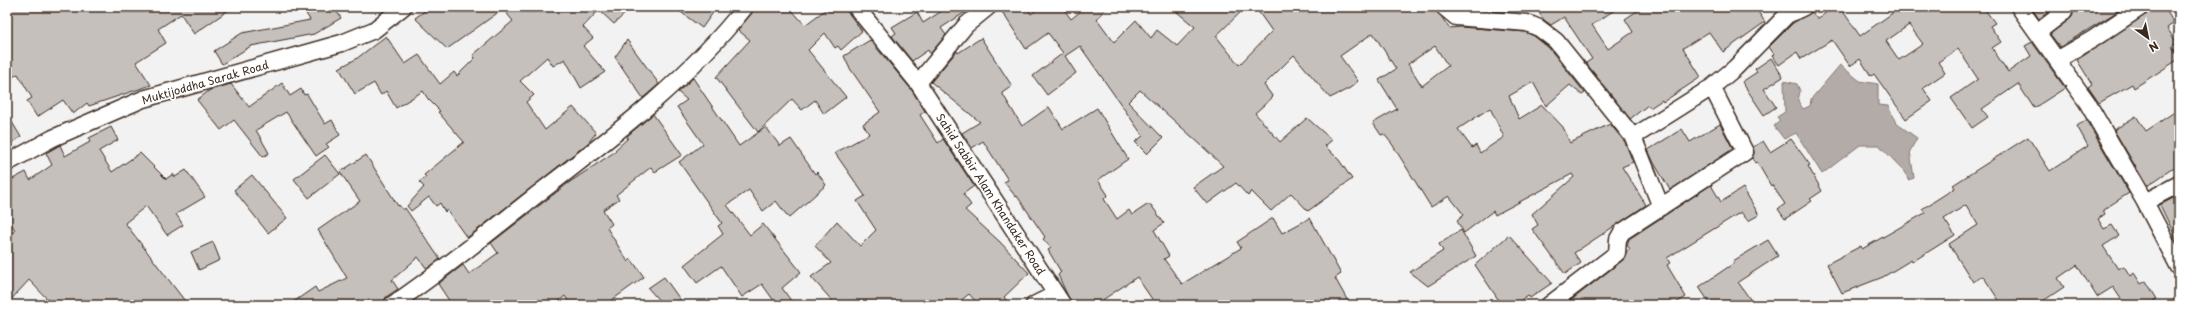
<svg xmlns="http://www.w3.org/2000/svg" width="2186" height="312" font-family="'Playpen Sans',sans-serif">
	<rect width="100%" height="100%" fill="#f3f2f2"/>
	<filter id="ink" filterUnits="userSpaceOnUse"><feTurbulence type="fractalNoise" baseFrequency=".025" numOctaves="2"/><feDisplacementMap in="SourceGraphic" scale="8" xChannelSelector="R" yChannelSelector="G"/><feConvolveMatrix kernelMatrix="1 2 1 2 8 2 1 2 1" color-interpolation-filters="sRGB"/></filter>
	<g filter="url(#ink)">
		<path fill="#b2aba7" stroke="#827770" d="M1840,65l20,16 18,3v21l10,1 8,17 21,15 -7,13 4,27 -6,2 -2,-7 -27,-28h-19l-38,29 -26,-41 -12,6 -10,-13 6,-5 -3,-4 8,-5 -1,-31 13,3 3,7 -2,10 5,8 7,-3 1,-7z"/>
		<path fill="#c6c0bd" stroke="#3b2a1e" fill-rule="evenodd" d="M7,7h226l-39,27 -13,-20 -23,15 8,14 -30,19 15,23 -62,21 -2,-3 -14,11 -10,-14 -26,17 -10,-16 5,-3 -14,-24 -11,6z
			M302,7h32l7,11 -27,16 -63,12 -29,18 -8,-13 28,-18 68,-13z
			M430,7h202l-18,17 -15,-14 -16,17 10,11 -10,8 22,26 -24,16 -16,-29 -12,7 -6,-9 -27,24 14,14 -8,7 19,28 28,-23 23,26 -8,10 -121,95 -20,-28 -2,2 -5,-9 -4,3 -7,-9 -18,14 -4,-5 17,-19 -5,-5 7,-5 -2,-2 40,-33 -26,-30 2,-1 -12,-12 -5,-8 -27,17 -10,-17 -5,4 -7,-12 -19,11 -16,-26 17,-9 30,-23 19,28 14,-9 21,29 14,-12 3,4 18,-18 -2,-3 40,-34 -10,-12 -56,40 -32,-31z
			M674,7h43l-15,21z
			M754,7h35l16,18 24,-18h15l18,24 -21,19 -3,-4 -3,2 -10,-15 -17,17 38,47 -22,17 -9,-14 -13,10 -10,-11 -34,33 -42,-55 34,-37 -12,-10 14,-17z
			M948,7h25l-32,21 5,7 -16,19 -2,-4 -16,11 -20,-25 4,-3 -4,-6 25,-15 6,11z
			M999,7h28l4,7 9,-7h22l9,12 15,-12h21l-10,12 17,23 22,-22 15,18 6,-8 20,16 18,-19 -24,-20h75l-30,29 23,29 33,-34 -17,-24h180l14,21 11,-1 65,5 9,4 15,12 36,45 -3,2 -12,-10 -24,21 -13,-24 -24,14 10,23 23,-14 21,22 7,16 40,-19 15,18 8,20 -11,5 24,38 -72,48 7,10 -16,11 -33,-45 6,-4 -6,-11 42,-37 -2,-3 -77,41 -2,-4 -29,22 -7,-12 7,-6 -15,-19 -18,11 -39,-63 -8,-10 -3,1 -8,-12 24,-14 -18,-29 17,-11 -23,-36 -33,23 18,25 -8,7 -20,10 -36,-43 -30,30 9,12 -18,16 25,29 27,-24 25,22 -7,6 14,14 13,19 -44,32 -17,-18 -20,18 -20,-20 -3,5 -12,-13 -29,21 -14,-17 30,-21 -23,-22 -60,-54 -12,12 35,36 -16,16 -12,-12 8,-6 -63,-90 -15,10 11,17 -29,22 -14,-19 30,-23 -15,-20 -22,16zM1435,46l13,20 -26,20 -14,-22zM1490,108l14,29 -24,16 -4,-8 -4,3 -14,-19z
			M1535,7h84l-27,18 16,24 25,-17 -8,-13 18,-12h112l10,15 -42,30 -14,-20 -26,16 18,29 -38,25 -1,-2 -12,8 -2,-3 -18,14 -44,-56 6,-4 -28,-42 -13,8 -7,-5z
			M1834,7h6l20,29 41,-29h82l12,16 -5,3 11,16 -9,6 16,24 23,-16 -6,-10 7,-4 33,46 -31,20 -16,-24 -36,25 6,8 -16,11 -21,-30 27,-19 -20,-30 -20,13 7,11 -22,15 9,13 -26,18 -32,-45 -3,2 -11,-17 -10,7 -18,-26 -31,19 -4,-7 -18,13 -7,-10 2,-1 -5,-7 24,-24 19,-11 5,7zM1909,25l14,19 -24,16 -13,-19z
			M2031,7h20v3l-12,9z
			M2072,7h50l1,1 -63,39 -10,-13 20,-15 3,-4z
			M2156,7h8l10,16 -7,5 10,15 -5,3 7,13 -45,29 -2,-4 -33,19 -11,-16 4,-3 -15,-24z
			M981,38l31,48 -10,7 20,33 27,-19 14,22 34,-21 31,51 -30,21 10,15 -4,4 13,20 12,-9 3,5 15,-10h4l13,18 -10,7 15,26 -5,3 18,25 59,-36 -4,-6 36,-24 9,15 28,-15 31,56 -6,4 15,27h-194l-19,-28 -42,28h-23l-14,-30 3,-3 -13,-22 3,-2 -8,-9 2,-2 -28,-41 -1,1 -12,-15 4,-2 -25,-39 -11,7 -10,-15 18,-11 -49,-40 26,-31 1,2z
			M627,40l32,44 -16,14 -28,-41z
			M870,40l41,49 14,22 -5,4 18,28 5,-4 31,47 -11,8 8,11 -6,5 35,32 29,31 -25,24 6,8h-31l-10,-11 -14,11h-119l-25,-28 20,-14 -16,-17 22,-25 23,25 16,-16 -19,-29 8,-5 -30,-43 34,-19 -6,-10 17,-12 -31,-45 -5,-11z
			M1771,58l12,19 -19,12 12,18 -12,8 -22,-33 15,-10 -2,-3z
			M693,78l46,68 27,-19 14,19 11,-7 24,35 2,-2 9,13 -37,33 -13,-17 -13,10 -14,-21 -22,15 23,30 13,-11 38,48 -19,16 12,17h-17l-15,-21 -20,13 -21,-31 -24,17 -13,-18 39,-31 -5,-8 4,-3 -43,-61 24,-18 -26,-37 10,-7 -9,-8z
			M282,83l8,13 11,-7 3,6 3,-1 18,30 7,-4 8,15 -14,9 3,3 -13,9 -30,-44 -30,18 13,23 -6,4 -29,-37 -13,10 -24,-30 13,-10 21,-6 18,23z
			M2179,109v55l-32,22 -33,-56 22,-14 10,15z
			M7,114l14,23 -14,9z
			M653,114l29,41 -27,17 -4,-5 -35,28 3,4 -16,11 9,14 -5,4 21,34 3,-3 13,18 -39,28h-34l-6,-9 -11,9h-102l-14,-21 25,-19 6,9 29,-21 -7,-10 76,-59 49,-33 -1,-1 13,-12 -1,-2z
			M2086,120l43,73 -26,17 2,4 -7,5 6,10 8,-4 7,11 -16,10 15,23 6,-3 6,10 4,-3 7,11 5,-3 11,18 -3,1 3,5h-32l-12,-18 -16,10 -20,-32 -19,13 6,9 -27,18h-35l-19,-29 -10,6 -24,-38 29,-19 -12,-20 -22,14 11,16 -43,27 -1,-2 -28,17 -41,16 -15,-29 34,-18 1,3 63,-36 -3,-4 33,-21 -2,-3 75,-48 22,34 38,-25 -11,-20z
			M1720,124l13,25 -63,41 -16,-27 -6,-13 34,-21 8,13z
			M111,127l7,13 -19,11 13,21 28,-19 26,26 7,-5 2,3 11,-7 19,27 -29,17 7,11 -16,10 -21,-29 -21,17 63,82h-135l-24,-25 -22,24v-66l8,-8 -8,-13v-35l19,-10 4,8 22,-15 -6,-12 14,-8 5,11 25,-14 -1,-4z
			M1791,139l19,26 -2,1 14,25 -12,8 2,2 -27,18 -7,-10 7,-5 -13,-19 -1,1 -14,-24 -2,1 -3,-5 2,-5 -1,-6 10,-6 7,11z
			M325,155l15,19 -31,24 -15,-19z
			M366,155l32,51 1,-1 4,5 2,-2 35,51 -13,10 -9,-12 -26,23 6,9 -12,8 -3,8h-94l26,-18 3,5 29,-14 -29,-48 42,-29 -20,-29z
			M252,175l35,43 -19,15 -34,-43z
			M1711,185l10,17 22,-14 16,27 -11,6 -7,-9 -74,46 3,5 -3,2 19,32 -13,8h-108l58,-45 4,-9 3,-2 -3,-4 2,-6z
			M2179,195v49l-19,-39z
			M1461,230l15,26 -48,30 -18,-14 33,-21 -4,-7z
			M1509,235l43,48 -22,15 -2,-3 -14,10h-12l-27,-40z
			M1768,240l10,16 -40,26 16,23h-43l-12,-18 35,-24 -1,-2z
			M213,242l7,18 -21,10 -8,-18z
			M664,277l20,28h-21l-15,-17z"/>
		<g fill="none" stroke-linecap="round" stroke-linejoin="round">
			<g stroke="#3b2a1e" stroke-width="19">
				<path id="minor" d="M856,7l62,76 48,-58 22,-18
					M1444,7l12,10 71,6 12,5 17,13 77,96 28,70
					M2019,7l68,95 58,100 34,65
					M2038,32l26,-20 -4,-5
					M2057,60l36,-21 48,-32
					M918,83l145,222
					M1633,137l79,-50
					M7,163l46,-25 90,-39 199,-56 32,-13 29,-23
					M2145,202l34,-18
					M392,305c49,-33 95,-71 142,-108 75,-58 152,-115 211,-190
					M1034,305l22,-11
					M1549,305l68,-52 1,-14 4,-7 123,-80 -33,-65 23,-19 52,-53 17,-8"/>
			</g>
			<use href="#minor" stroke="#fff" stroke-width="16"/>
		</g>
	</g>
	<g text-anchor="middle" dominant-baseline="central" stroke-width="3.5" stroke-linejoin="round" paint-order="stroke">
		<g font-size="11" fill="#3b2a1e" stroke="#fff">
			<text transform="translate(205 82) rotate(-16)">Muktijoddha Sarak Road</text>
			<text transform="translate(991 194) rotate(57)">Sahid Sabbir Alam Khandaker Road</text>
		</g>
	</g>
	<rect width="2186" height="312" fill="none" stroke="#fff" stroke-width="24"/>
	<rect x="12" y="12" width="2162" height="288" fill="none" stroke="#3b2a1e" stroke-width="1.5" filter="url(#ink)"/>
	<g transform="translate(2148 38) rotate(147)" stroke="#ffffff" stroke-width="3" paint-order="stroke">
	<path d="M0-3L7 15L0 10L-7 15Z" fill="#3b2a1e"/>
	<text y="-6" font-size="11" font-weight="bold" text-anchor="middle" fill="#3b2a1e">N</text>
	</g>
</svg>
